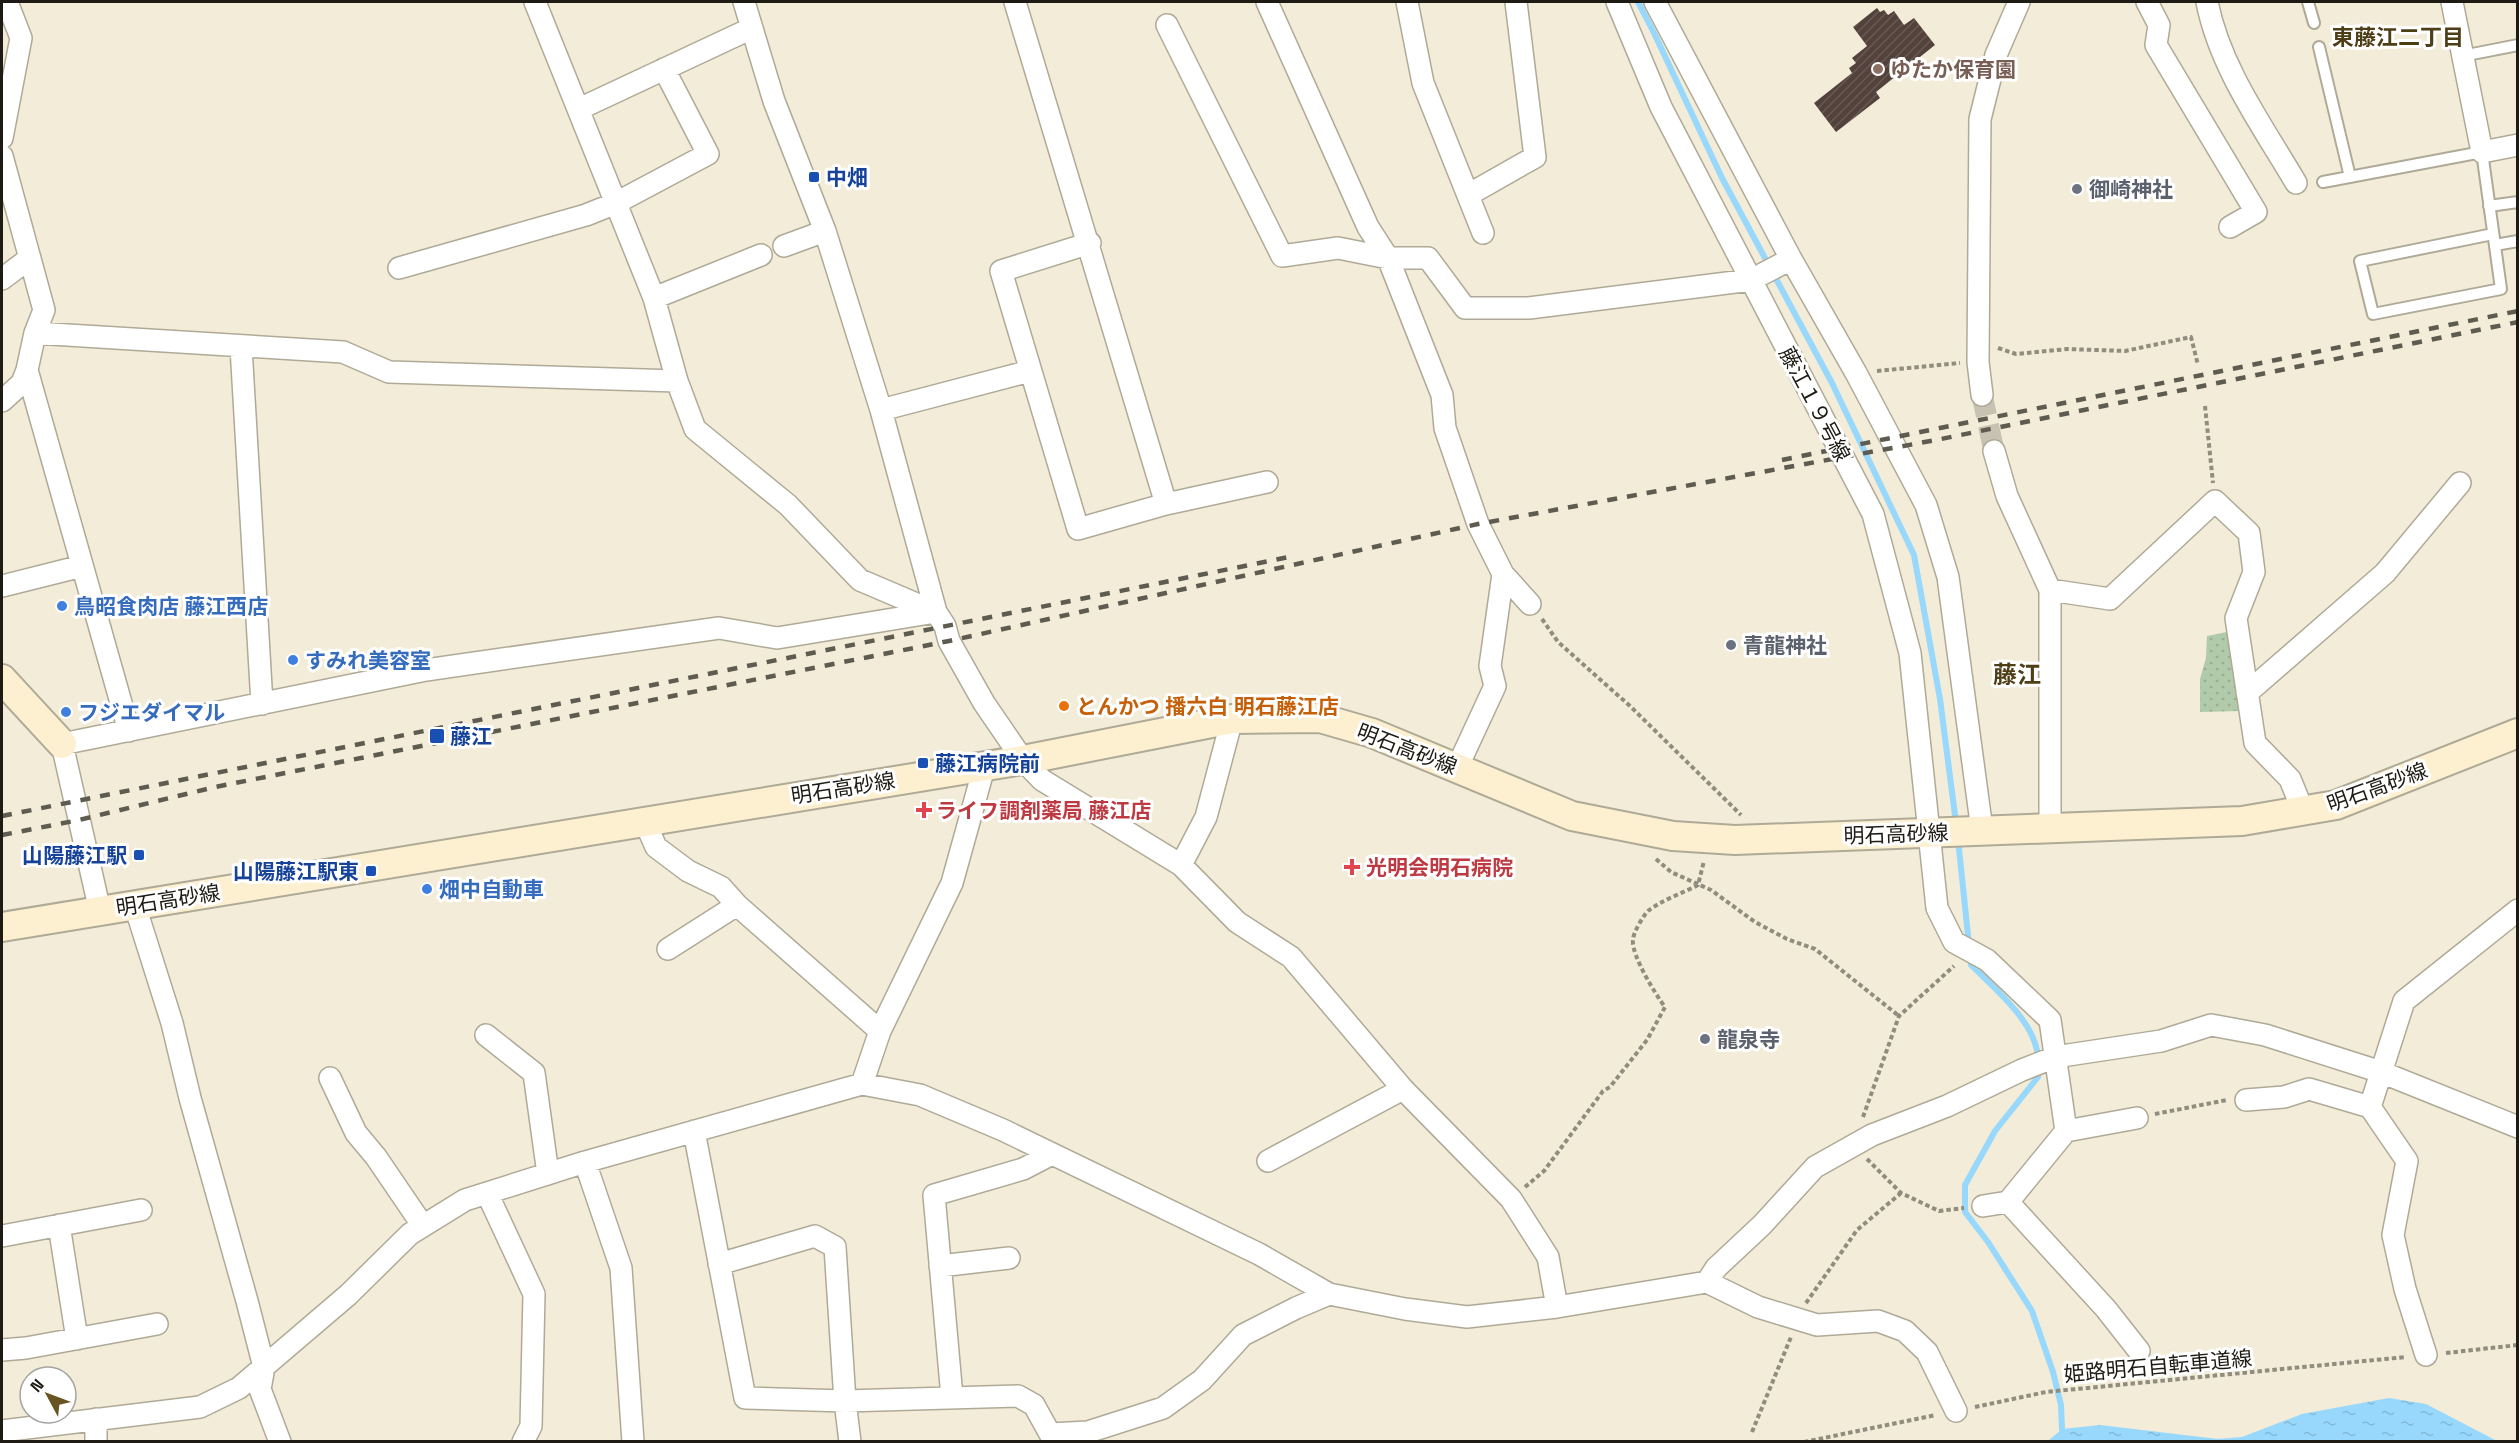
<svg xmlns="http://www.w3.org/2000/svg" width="2519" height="1443" font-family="'Space Grotesk','Noto Sans JP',sans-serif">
	<defs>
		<pattern id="park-dots" width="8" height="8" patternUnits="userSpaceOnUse" patternTransform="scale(1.5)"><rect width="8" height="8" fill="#b1caa9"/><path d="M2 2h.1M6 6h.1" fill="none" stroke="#98ad91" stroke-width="1.8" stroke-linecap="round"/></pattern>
		<pattern id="water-ripples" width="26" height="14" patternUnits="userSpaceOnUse" patternTransform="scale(1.5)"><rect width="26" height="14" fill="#97d8fc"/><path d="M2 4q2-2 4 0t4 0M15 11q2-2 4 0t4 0" fill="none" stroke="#82b9d7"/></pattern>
		<pattern id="building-hatch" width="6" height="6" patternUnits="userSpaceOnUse" patternTransform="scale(1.5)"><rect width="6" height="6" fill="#53413b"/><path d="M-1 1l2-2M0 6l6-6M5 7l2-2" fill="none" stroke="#685954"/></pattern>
	</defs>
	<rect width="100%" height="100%" fill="#f2ecd8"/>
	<path fill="url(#park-dots)" d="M2232,631l8,80 -40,1v-33l6,-21 1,-22z"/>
	<path fill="url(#water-ripples)" d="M2389,1398l37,6 71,37h-449l14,-12 38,-4 118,14 24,-2 60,-23z"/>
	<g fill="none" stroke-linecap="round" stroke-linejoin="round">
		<path stroke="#97d8fc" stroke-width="6" d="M1638,2l17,33 67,143 110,205 82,172 26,144 16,124
			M1958,839l11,106
			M1970,956l1,9c24,24 66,58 67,94
			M2038,1069v8l-43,54 -30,54v27l23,30 44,69 21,61 8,33 1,24"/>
	</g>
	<path fill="url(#building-hatch)" d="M1877,8l3,4 4,-2 4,5 6,-4 10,14 10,-7 21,27 -59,47 4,6 -44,34 -22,-29 38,-30 -3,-5 7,-5 -4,-5 15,-12 -14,-19z"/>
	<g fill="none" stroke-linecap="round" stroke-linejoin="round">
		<path stroke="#c7c2b1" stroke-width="21" stroke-dasharray="21 10" stroke-linecap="butt" d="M1982,395l12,56"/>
		<g stroke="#afaa97" stroke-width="14">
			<path id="lane" d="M2308,2l6,21
				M2319,47l31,130
				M2462,56l56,-11
				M2323,182l159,-30 19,137 -128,25 -13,-53 133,-27
				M2489,206l29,-4
				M2495,245l23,-4"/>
		</g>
		<g stroke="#afaa97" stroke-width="24">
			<path id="street" d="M535,2l119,296 23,83 18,48 93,76 72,75 75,32
				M744,2l30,99 51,130 56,179 55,202 9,14 4,15 35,62 39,57 19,20 139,85 56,57 54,35 112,132 108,110 37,58 9,50
				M1015,2l151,502
				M1267,2l101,225 20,31 54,137 3,33 33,96 25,50 27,30
				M1407,2l16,81 60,150
				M1617,2l44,105 212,407 37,139 27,255 17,34 33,18 63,60 16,111
				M1655,2l136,257 65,114 70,132 22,72 34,253
				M2147,2l12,23 -3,20 100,167 -26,15
				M2207,2c13,66 55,123 89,181
				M2452,2l30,150 36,-7
				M1167,25l115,231 56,-8 50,10h40l37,50h64l222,-28 40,-21
				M579,109l173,-81
				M2,138l19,-100 -14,-36
				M2,156l42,154 -9,23 -8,37 -5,13 -20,18
				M1468,195l67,-38 -19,-155
				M1090,243l-89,28 77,258 88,-25 101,-22
				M784,246l41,-15
				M399,268l187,-53 30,-12 92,-49 -44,-85
				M2,279l28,-21
				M654,298l107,-43
				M35,333l308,19 46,20 288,9
				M241,347l21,357
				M27,370l102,361
				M1982,395l-4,-33 2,-243 16,-64 23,-53
				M881,410l149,-39
				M1994,451l13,45 43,94v237
				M2,586l80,-20
				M2050,590l60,9 105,-98 34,32 5,39 -18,46 19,125 35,36 13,32
				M2247,693l138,-120 75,-90
				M1457,768l38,-82 -5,-20 13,-92
				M644,820l12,27 32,24 33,16 16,18 143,126
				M1181,865l25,-48 26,-98
				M135,906l37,117 18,75 57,203 17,66 -4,22 20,53
				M100,911l-38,-167 364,-74 293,-42 58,10 159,-26
				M668,949l69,-44
				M486,1035l48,38 14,101
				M330,1078l26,55 20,24 47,69
				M862,1084l18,-53 72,-148 33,-119
				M2246,1100l38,-3 25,-8 61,18
				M694,1131l51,267 100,3 -10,-154 -20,-11 -96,28
				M1268,1161l135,-72
				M585,1162l36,106 12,174
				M487,1193l47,101 -3,132 -8,16
				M2008,1202l98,107 33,42
				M1983,1206l25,-4 58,-71 71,-13
				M59,1225l18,114
				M2,1236l139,-26
				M940,1266l69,-8
				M1707,1282l51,25 59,18 61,-4 27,10 22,21 29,59
				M2,1350l24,-2 131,-24
				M2426,1355l-21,-66 -12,-54 14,-74 -37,-54 34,-106 114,-91
				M952,1397l-18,-202 89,-26 29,-15
				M96,1419v23
				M2,1431l198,-24 39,-19 109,-93 62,-61 55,-34 120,-38 277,-78 58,11 83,35 256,124 70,40 76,15 62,8 90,-10 150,-25 9,-14 46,-43 53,-58 57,-32 75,-29 75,-36 33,-13 106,-16 50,-16 54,10 116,37 137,55
				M850,1442l-5,-41 173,-5 16,9 16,29 38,-2 75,-24 39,-28 41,-45 53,-27 33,-14"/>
		</g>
		<g stroke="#afaa97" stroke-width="32">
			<path id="secondary" d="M2,679l60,65
				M2,927l1021,-167 209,-41 88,-1 52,15 200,83 101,20 62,4 507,-19 94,-16 182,-72"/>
		</g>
		<path stroke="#908c7e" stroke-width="4" stroke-dasharray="4.5 3" stroke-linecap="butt" d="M1998,348l18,6 52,-5 57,2 66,-14 7,28
			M1877,371l83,-8
			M2205,406l8,77
			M1542,619l16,23 72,64 111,109
			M1656,859l15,13 40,18 44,32 32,17 28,10 84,67
			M2155,1114l72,-14
			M1863,1117l36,-101 55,-50
			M1867,1159l34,34 38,18 25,-3
			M1525,1187l19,-16 59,-80 7,-4 37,-47 18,-33c-9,-12 -34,-52 -32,-67 0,-7 10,-24 15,-29 12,-10 35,-18 50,-26l6,-24
			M1806,1303l51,-73 44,-37
			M2446,1353l72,-8
			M1975,1407l71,-15 360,-35
			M1752,1432l39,-95
			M1804,1442l132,-27"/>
		<use href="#lane" stroke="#fff" stroke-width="10"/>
		<use href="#street" stroke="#fff" stroke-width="21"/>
		<use href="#secondary" stroke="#fdf0d0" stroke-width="28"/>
		<path stroke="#5e5b50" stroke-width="4.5" stroke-dasharray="10 10" stroke-linecap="butt" d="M1782,460l736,-149
			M2,816l1292,-260
			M2,835l77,-15 136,-33 734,-146 529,-117 458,-84 582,-118"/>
	</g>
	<circle fill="#8d6e63" stroke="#fff" stroke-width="2" cx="1878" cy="69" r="6"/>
	<g fill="#1a4fb4" stroke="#fff" stroke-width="2">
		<rect x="808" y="171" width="12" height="12" rx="3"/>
		<rect x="429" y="728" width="16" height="16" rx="3"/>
		<rect x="917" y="757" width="12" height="12" rx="3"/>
		<rect x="133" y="849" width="12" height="12" rx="3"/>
		<rect x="365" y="865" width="12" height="12" rx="3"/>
	</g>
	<g fill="#6b7280" stroke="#fff" stroke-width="2">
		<circle cx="2077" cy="189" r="6"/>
		<circle cx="1731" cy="645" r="6"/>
		<circle cx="1705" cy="1039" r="6"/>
	</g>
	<g fill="#3f7fe0" stroke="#fff" stroke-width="2">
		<circle cx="62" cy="606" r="6"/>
		<circle cx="293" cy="660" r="6"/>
		<circle cx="66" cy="712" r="6"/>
		<circle cx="427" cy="889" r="6"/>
	</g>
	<circle fill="#e8710a" stroke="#fff" stroke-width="2" cx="1064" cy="706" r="6"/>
	<g fill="#e0444e" stroke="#fff" stroke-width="2">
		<path d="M921 801h6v6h6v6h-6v6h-6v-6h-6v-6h6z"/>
		<path d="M1349 858h6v6h6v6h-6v6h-6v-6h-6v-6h6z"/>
	</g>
	<g text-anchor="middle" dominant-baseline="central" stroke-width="6" stroke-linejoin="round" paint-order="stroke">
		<g font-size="21" font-weight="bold" fill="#785e54" stroke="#fff" text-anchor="start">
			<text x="1890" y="69">ゆたか保育園</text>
		</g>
		<g font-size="21" font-weight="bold" fill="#164399" stroke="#fff" text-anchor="start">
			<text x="826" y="177">中畑</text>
			<text x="450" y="736">藤江</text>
			<text x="935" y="763">藤江病院前</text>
			<text x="127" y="855" text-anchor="end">山陽藤江駅</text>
			<text x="359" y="871" text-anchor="end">山陽藤江駅東</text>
		</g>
		<g font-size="21" font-weight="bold" fill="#5b616d" stroke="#fff" text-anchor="start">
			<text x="2089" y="189">御崎神社</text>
			<text x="1743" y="645">青龍神社</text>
			<text x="1717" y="1039">龍泉寺</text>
		</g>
		<g font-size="21" fill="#1d1b14" stroke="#fff">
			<text transform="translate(1815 404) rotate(62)">藤江１９号線</text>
			<text transform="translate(1407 749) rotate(21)">明石高砂線</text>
			<text transform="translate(2377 787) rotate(-20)">明石高砂線</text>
			<text transform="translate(843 788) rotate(-9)">明石高砂線</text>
			<text transform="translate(1896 834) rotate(-2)">明石高砂線</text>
			<text transform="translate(168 900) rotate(-9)">明石高砂線</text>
			<text transform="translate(2158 1366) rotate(-5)">姫路明石自転車道線</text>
		</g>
		<g font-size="21" font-weight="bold" fill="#366cbe" stroke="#fff" text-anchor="start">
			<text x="74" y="606">鳥昭食肉店 藤江西店</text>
			<text x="305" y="660">すみれ美容室</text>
			<text x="78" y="712">フジエダイマル</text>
			<text x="439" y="889">畑中自動車</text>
		</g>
		<g font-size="21" font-weight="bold" fill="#c56008" stroke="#fff" text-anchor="start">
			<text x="1076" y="706">とんかつ 播六白 明石藤江店</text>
		</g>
		<g font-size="21" font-weight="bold" fill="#be3a42" stroke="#fff" text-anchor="start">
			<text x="936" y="810">ライフ調剤薬局 藤江店</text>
			<text x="1366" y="867">光明会明石病院</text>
		</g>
		<g font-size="22" font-weight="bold" fill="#4e3e16" stroke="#fff">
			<text x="2398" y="37">東藤江二丁目</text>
		</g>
		<g font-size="24" font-weight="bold" fill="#4e3e16" stroke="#fff">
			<text x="2017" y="674">藤江</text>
		</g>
	</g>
	<rect width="2519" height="1443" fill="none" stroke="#1d1b14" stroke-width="6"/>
	<g transform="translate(48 1395) rotate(311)"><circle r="28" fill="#ffffff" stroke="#a5a4a1" stroke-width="1.5"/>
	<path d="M0-4.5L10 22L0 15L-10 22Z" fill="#685422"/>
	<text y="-9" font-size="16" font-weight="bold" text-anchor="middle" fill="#1d1b14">N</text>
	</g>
</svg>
